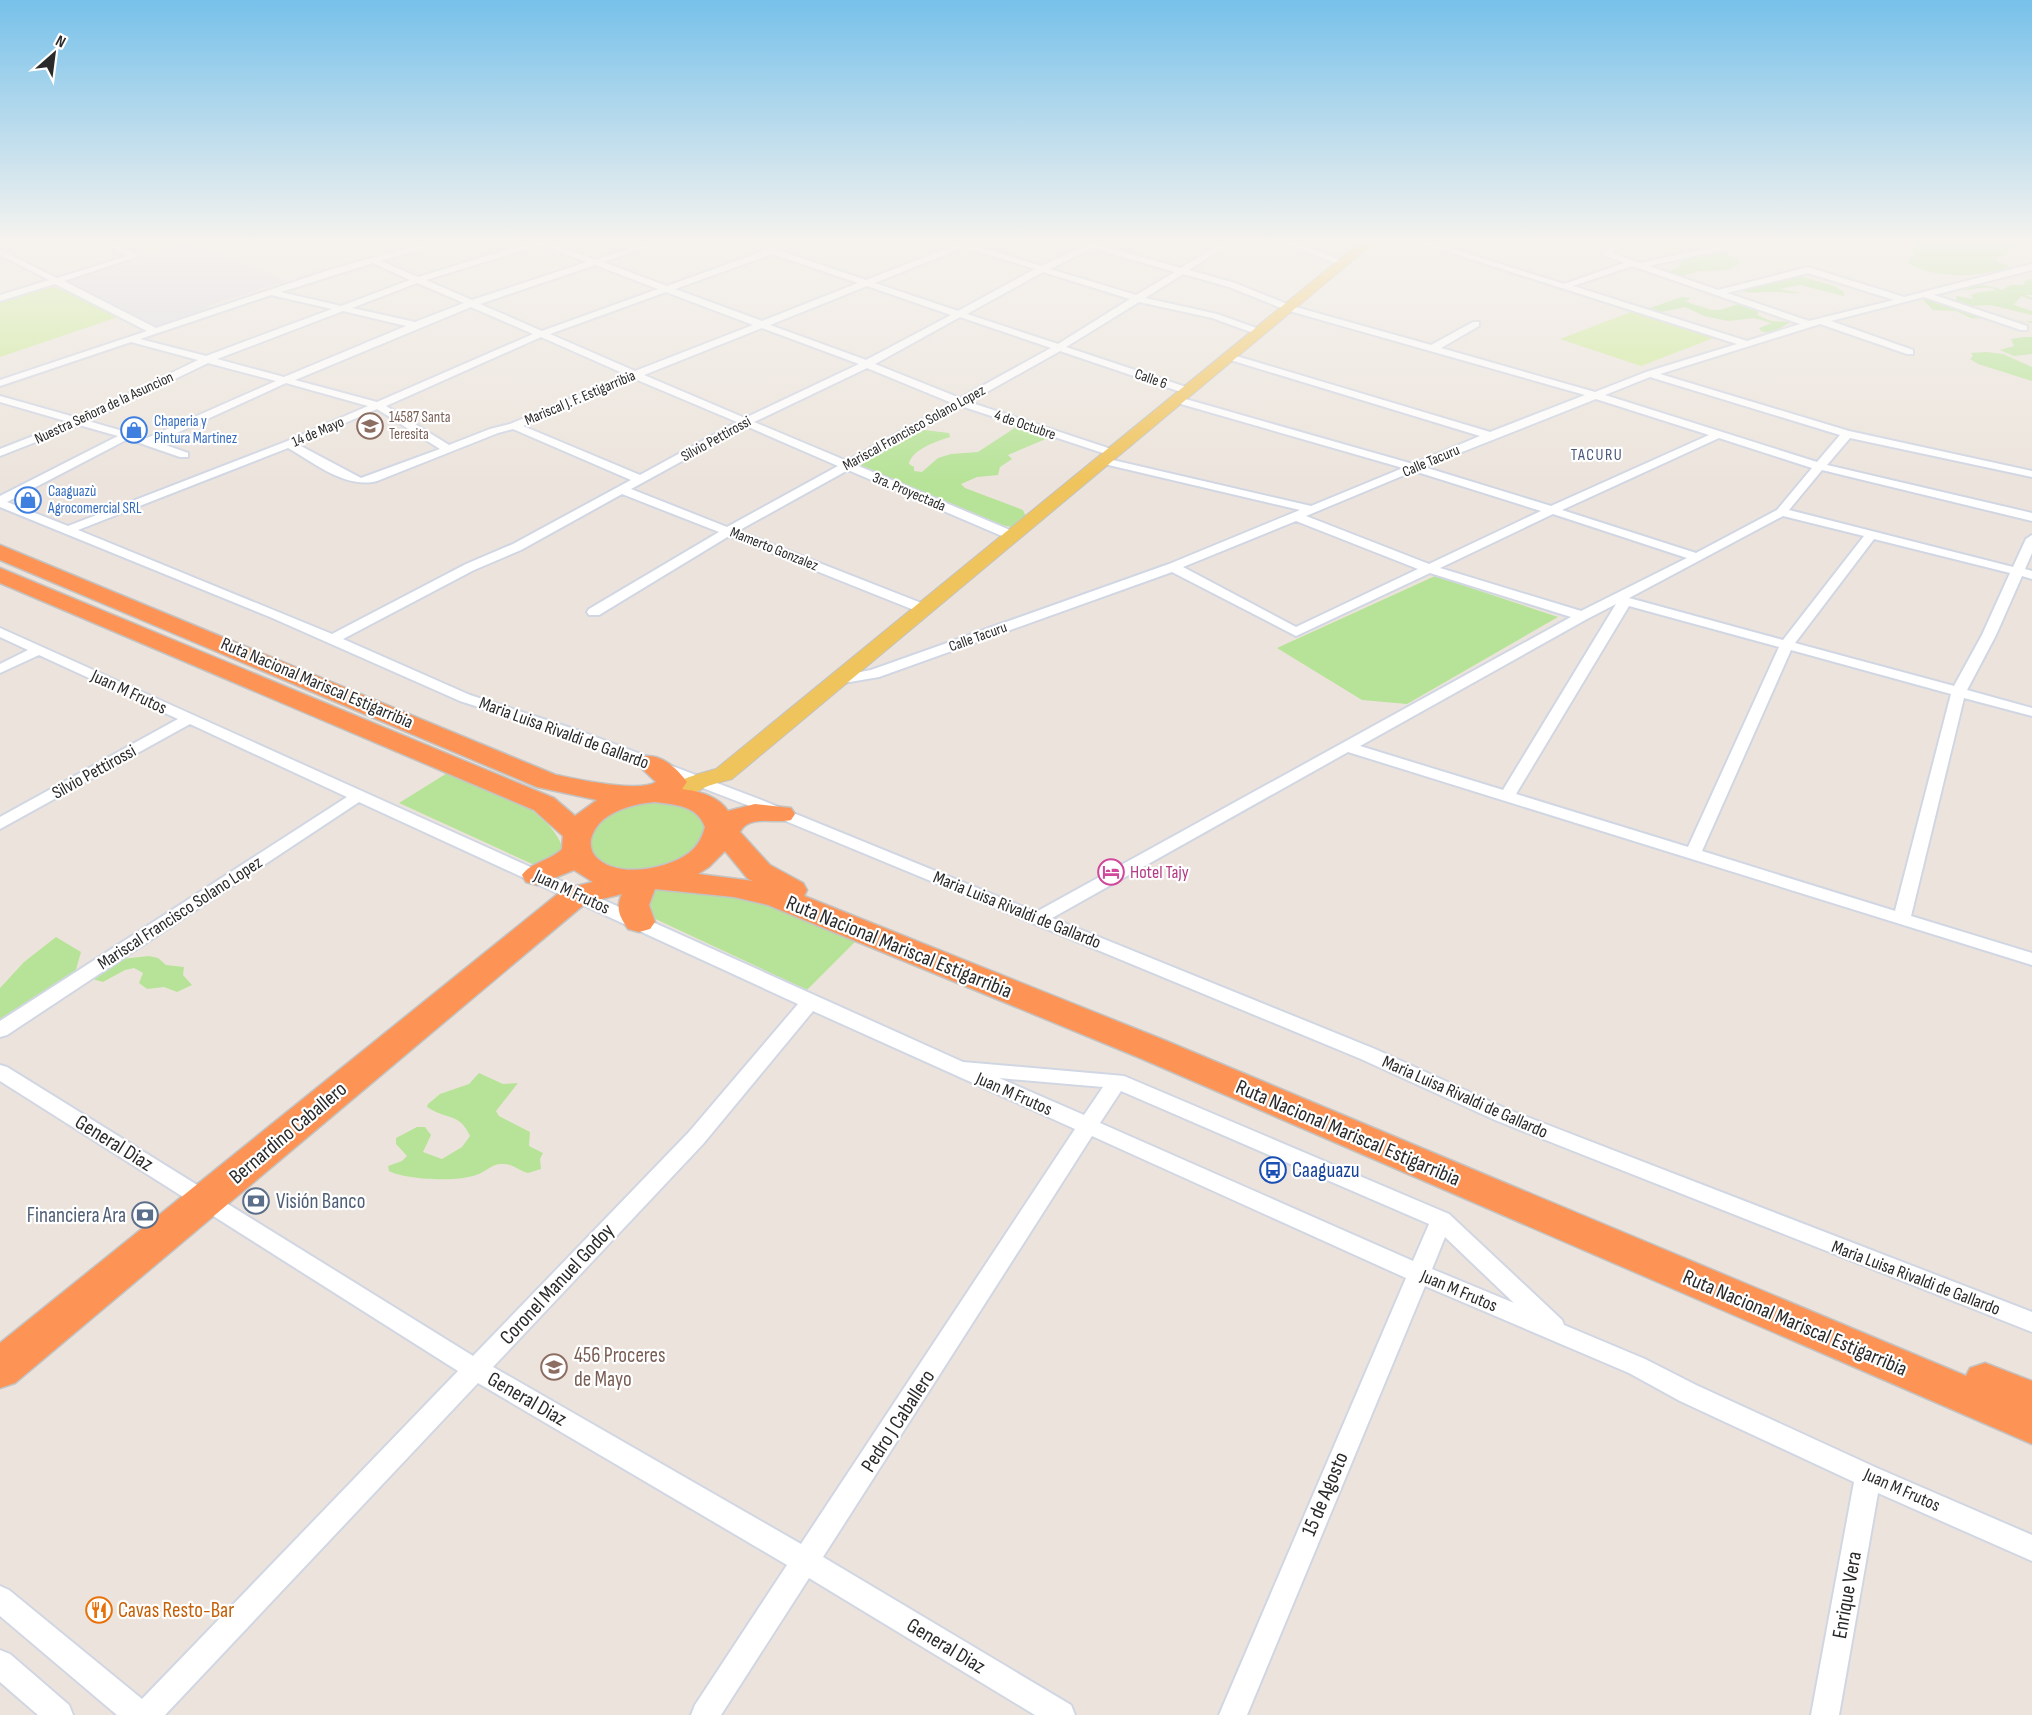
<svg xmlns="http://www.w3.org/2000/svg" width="2032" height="1715" font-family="'Sofia Sans Condensed',sans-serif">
	<rect width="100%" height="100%" fill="#ece4dc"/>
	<path fill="#dedce4" d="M190,242l96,39 -80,25 6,4 -52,17 -97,-47z"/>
	<path fill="#b7e398" d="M1867,240h165v4l-17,3 -21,13 15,6 -2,3c-32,7 -67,11 -98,-5l-1,-5 7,-3 -4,-9 5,-4 -14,-2c-9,8 -26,5 -35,-1z
		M1711,253h13l15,6 1,4 -11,7 -29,1 -19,5 -14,-4 12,-4 3,-9z
		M1800,276l34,10 10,6v4l-44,-11 -21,4 21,4c-10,1 -20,-2 -30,-1 -11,0 -20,2 -30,-2z
		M2032,279v16h-7l7,3v2l-11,-4 -7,9 18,6v4l-42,-10 -19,1 51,16 10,-1v2l-29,-5 -1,2 -31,-2 -15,-7 -23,-1 -10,-10 2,-3 12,-3 4,2 -1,2 15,5 2,-7 16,3 -2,-4c8,-4 18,-3 25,-5 -14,-7 -29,4 -38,-2 16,-4 29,-4 44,2l9,-5h13l1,-4z
		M1682,297l8,1 -4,4 26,8h8l21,-7 19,5 -3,7 14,6 20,1c-11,5 -18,14 -30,9l-2,-3 13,-5 -18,-5 -26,3 -24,-5 -19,-9 -24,5 -11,-4z
		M2023,337h9v17l-18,2 -14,-6 14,-4 -3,-7z
		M1986,352l17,2 29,13v14l-54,-17 -8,-5 3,-3 -2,-3z
		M1019,425l10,3 19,10 -40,17 4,4 -12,8 -2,8 -21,2 -16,7 4,4 58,22 4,9 -15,8 -18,-3 -95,-39 -23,-13 -25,-7 73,-35 25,3 1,4c-13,4 -39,13 -41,27l5,3v4l8,1 16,-14 13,-4 27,-2z
		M1435,576l123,41 -151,87 -45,-4 -85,-52z
		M452,770c37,17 98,38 111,79l-22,19 -142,-65z
		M657,800l35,7 16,19 -10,25 -32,18 -53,1 -22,-14c-1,-6 -4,-14 -3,-19 3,-25 50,-33 69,-37z
		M658,888l88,9 21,7 88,38 -48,48 -158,-74 -3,-15z
		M56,937l25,15 -8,28 -50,31 -23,9v-32l24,-26z
		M149,956l9,2 8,7 18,2 -1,8 9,10 -15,7 -13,-5 -17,2 -8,-6 4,-10 -9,-5 -9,2 -22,12 -11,-3 29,-20z
		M479,1073l24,11 15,-1 -22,28 3,5 31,16 -1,14 14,7 -3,6 1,10 -13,4c-9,-2 -16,-10 -26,-9 -11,0 -16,8 -26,11 -18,7 -70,5 -87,-4l-1,-5 14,-5 5,-5 -11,-12v-6l21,-11h8l6,8 -8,17 19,7 20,-12 8,-11c-11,-24 -22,-15 -43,-29l1,-3 12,-10 29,-10z"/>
	<path fill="#cbea94" d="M50,285l71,31 -121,41v-57z
		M1634,311l82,26 -75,29 -81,-27z"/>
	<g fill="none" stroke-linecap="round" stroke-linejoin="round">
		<g stroke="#d1d6e3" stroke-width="4">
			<path id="street" d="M99,240h10l30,16 -75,25 92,47 176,-59 105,-29h13l-69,21 37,16 114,-35 -1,-2h19l-2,2 47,18 61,-20h12l-65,22 64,24 97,-35 -30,-11c14,0 24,8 37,8 10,1 24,-8 37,-8l-28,11 86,29 102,-40h11l-8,4 70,22 43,-20 -16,-6 29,2 1,3 83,23 45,-28h10l-47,30 46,13 57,23 139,39 42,-23h6v4l-38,22 154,44 51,-20 91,-28 -326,-104h13l140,44 60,-21 -22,-9 15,-14h9l-14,13 28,10 83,-18h3v4l-77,17 69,24 90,-23 96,30 128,-33v6l-98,25 93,31v4h-6l-97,-33 -93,24 82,29v4h-6l-87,-30 -160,50 189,57 183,40v6l-182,-39 -23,27 205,48v8l-210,-51 -33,40 224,57 13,-28 6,-4v18l-7,16 7,2v8l-10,-3 -26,59 -29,55 65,18v8l-68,-18 -53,218 121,37v12l-684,-213 -296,166 323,131 134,61 523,202v20l-537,-212 -134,-61 -614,-254 -177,-68 -110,-36 -190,-84 -270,-110v-11l118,-60 -39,-11 -79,31v-7l69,-27 -69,-20v-6l78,22 120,-58 -67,-18 -131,44v-6l147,-49 -92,-47 -55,17v-6l49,-15 -49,-25v-5l57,28 71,-22zM540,245l47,17 -115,38 -46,-20zM964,247l71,22 -77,42 -83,-28zM1092,248l83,24 -39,23 -86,-26zM772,254l86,29 -96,38 -87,-32zM373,263l37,17 -69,26 -60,-14zM595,265l63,24 -116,42 -62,-27zM1632,266l168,58 -53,17 -174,-55zM1043,272l87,27 -72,45 -91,-30zM1808,273l86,27 -85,21 -82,-28zM1183,274l46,13 57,23 299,85 -95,37 -257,-77h-6v4l253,77 -67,28 -231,-66h-8v4l229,66 -92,38 -207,-48 -4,1v4l200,47 -131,54 -298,106 -38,7 -2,3 2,3 5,1 41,-7 293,-105 124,64 134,-63 141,44 -535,295 -277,-113 -179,-68 -110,-36 -127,-56 131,-69 47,-20 101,-56 97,38 -130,77 -2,3 2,3h10l130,-79 190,76h10l2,-3 -2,-3 -191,-75 110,-61 161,69h8v-6l-161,-68 105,-59 148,49h8v-4l-148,-49 91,-51 124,42h8v-4l-126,-42 73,-45 73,16 44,16h6v-4l-45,-16 -72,-16zM417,283l47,20 -49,19 -63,-14zM867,286l84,29 -85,45 -96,-35zM666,292l87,33 -118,46 -85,-37zM271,295l61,14 -126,47 -66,-17zM471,307l62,27 -156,68 -82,-22zM343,311l63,15 -122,51 -67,-18zM960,317l91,31 -91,50 -85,-34zM762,328l97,36 -114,54 -101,-43zM541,337l86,38 -117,49 -20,5 -41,16 -63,-39zM208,363l68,18 -129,57 -59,-17zM867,368l85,35 -105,58 -93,-39zM1650,377l190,58 -23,27 -212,-67zM635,379l102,43 -97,53 -117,-49zM286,383l82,23 -83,36 -217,84 -61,-24 121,-63 52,18h8v-4l-31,-11zM1596,399l113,36 -158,71 -127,-39zM377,409l63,40 -79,29 -64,-34zM746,426l92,40 -111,61 -96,-38zM513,429l118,51 -118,64 -47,20 -134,70 -254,-104 210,-82c27,15 57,41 89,33l121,-48zM1719,438l93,30 -35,42 -81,43 -134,-43zM1414,471l127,40 -112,53 -123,-48zM1553,514l134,44 -106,53 -141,-43zM1783,516l81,20 -81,104 -154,-42zM1296,521l122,48 -122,58 -113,-60zM1874,539l136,34 -28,62 -28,51 -159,-43zM1616,604l-113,186 -143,-44 227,-127zM1629,606l150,41 -91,200 -172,-53zM1791,650l160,44 -56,217 -193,-60z
				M1277,240h12l59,23 -7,2z
				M0,628l963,434 161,14 325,138 113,106 2,5 81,34 51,26 181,83 155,67v26l-154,-68 -39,222h-28l43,-233 -174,-81 -51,-28 -204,-87 -178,429h-28l187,-437 -314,-142 -269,421 248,148 4,10h-40l-226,-137 -88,137h-30l4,-10 92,-140 -309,-182 -313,332h-48l-117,-99v-30l9,4 133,109 316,-328 -458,-290v-16l7,2 466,289 216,-224 109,-128 -439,-202 -352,233 -7,2v-16l347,-224 -157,-73 -190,105v-12l178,-98 -139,-64 -39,18v-9l28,-14 -28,-13zM813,1011l262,118 -274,415 -308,-177 210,-223zM999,1078l104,9 -19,28zM1121,1091l308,133 -16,37 -313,-138zM1445,1237l69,66 -82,-34z
				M0,1650l10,4 59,51 4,10h-35l-38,-33z"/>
		</g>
		<g stroke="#c3c3c3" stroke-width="2">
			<path id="primary" d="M1363,240h14l-645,539c-7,2 -16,4 -24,7 -14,6 -24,17 -41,13l-3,-5c10,-15 35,-20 52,-25z"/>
		</g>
		<g stroke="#c3c3c3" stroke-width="3">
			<path id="highway" d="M0,545l556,230c21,4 82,18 100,7l-20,-19 4,-6c19,-5 36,10 47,25l-5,7c17,2 36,7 46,22l27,-7 36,4 4,6 -4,6c-16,4 -42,-6 -51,12l30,33 33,18 4,7 -3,6 360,144 802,336 4,-8 15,-5 47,18v63l-892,-386 -372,-153 -34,-8 -79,-8 -6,16 6,17 -5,7 -11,3 -11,-3c-8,-12 -13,-20 -6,-35l-36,9 -571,480 -15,5v-45l564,-454 29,-7 -19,-12 -37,15 -11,-3 -4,-7c9,-13 28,-14 40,-26l1,-13 -29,-26 -534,-227v-15l554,230 21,18 22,-16 -60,-13 -537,-227zM655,802c21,3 42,3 50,25 -3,11 -7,19 -16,26 -23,17 -74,26 -94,3 -4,-5 -5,-11 -4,-17 7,-27 41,-35 64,-37zM725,851l23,28 5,2 -55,-7 11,-7z"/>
		</g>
		<use href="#street" fill="#fff" fill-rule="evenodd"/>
		<use href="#primary" fill="#f0c45d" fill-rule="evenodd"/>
		<use href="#highway" fill="#fd9355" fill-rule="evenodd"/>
	</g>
	<linearGradient id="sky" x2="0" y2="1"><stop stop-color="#77c1ea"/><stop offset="0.5" stop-color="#f6f3ef"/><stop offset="1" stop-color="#f6f3ef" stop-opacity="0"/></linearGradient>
	<rect width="2032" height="480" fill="url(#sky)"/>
	<defs>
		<g id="school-ring" transform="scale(1.35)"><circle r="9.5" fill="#fff" stroke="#8d6e63" stroke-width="1.5"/><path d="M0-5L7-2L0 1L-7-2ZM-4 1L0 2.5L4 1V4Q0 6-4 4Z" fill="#8d6e63"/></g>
		<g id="shop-ring" transform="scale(1.35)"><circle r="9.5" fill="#fff" stroke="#3f7fe0" stroke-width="1.5"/><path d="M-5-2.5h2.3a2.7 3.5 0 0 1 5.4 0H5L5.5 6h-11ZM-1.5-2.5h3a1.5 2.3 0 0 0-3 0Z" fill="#3f7fe0"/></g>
		<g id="hotel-ring" transform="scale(1.35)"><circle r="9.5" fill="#fff" stroke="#d1479c" stroke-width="1.5"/><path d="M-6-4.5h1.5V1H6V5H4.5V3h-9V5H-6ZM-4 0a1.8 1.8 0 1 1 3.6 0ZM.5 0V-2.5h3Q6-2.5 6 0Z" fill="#d1479c"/></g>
		<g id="bus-ring" transform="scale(1.35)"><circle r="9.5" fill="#fff" stroke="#1a4fb4" stroke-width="1.5"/><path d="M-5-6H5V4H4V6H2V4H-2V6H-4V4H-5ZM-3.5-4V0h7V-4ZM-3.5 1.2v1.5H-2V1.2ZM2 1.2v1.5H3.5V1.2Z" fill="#1a4fb4"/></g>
		<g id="bank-ring" transform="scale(1.35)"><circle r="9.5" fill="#fff" stroke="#5c6f8a" stroke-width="1.5"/><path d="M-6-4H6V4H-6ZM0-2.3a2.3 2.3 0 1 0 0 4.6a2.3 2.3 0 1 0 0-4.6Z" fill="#5c6f8a"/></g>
		<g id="restaurant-ring" transform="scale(1.35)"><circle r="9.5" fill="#fff" stroke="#e8710a" stroke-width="1.5"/><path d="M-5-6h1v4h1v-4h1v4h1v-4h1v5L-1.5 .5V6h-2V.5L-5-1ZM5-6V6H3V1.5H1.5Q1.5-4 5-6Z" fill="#e8710a"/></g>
	</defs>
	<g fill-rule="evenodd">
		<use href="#school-ring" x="370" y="426"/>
		<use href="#shop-ring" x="134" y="430"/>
		<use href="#shop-ring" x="28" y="500"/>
		<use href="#hotel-ring" x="1111" y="872"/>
		<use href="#bus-ring" x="1273" y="1170"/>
		<use href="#bank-ring" x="256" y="1201"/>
		<use href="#bank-ring" x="145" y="1215"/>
		<use href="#school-ring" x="554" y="1367"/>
		<use href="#restaurant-ring" x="99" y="1610"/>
	</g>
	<g text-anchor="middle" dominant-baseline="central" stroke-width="4.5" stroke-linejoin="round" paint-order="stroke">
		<g font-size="15" fill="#2a2a2a" stroke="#fff">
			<text transform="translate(1151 379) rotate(19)">Calle 6</text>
			<text transform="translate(580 398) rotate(-23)">Mariscal J. F. Estigarribia</text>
			<text transform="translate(104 408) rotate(-25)">Nuestra Señora de la Asuncion</text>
			<text transform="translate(1025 425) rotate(19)">4 de Octubre</text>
			<text transform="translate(914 428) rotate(-29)">Mariscal Francisco Solano Lopez</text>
			<text transform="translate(318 432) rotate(-23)">14 de Mayo</text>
			<text transform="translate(716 439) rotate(-29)">Silvio Pettirossi</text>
			<text transform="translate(1431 461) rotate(-23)">Calle Tacuru</text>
			<text transform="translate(909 492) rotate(23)">3ra. Proyectada</text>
			<text transform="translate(774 549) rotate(22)">Mamerto Gonzalez</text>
			<text transform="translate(978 637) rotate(-20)">Calle Tacuru</text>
		</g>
		<g font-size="15" fill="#785e54" stroke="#fff" text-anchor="start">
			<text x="389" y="417">14587 Santa<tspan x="389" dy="17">Teresita</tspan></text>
		</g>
		<g font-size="15" fill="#366cbe" stroke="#fff" text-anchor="start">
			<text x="154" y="421">Chaperia y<tspan x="154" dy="17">Pintura Martinez</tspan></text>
			<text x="48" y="491">Caaguazù<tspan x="48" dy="17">Agrocomercial SRL</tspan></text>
		</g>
		<g font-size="16" letter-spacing="1.5" fill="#4a567a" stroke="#fff">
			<text x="1597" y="455">TACURU</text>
		</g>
		<g font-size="18" fill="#2a2a2a" stroke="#fff">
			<text transform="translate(317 683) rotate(23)">Ruta Nacional Mariscal Estigarribia</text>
			<text transform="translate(129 692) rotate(25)">Juan M Frutos</text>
			<text transform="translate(564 733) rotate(20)">Maria Luisa Rivaldi de Gallardo</text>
			<text transform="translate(94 772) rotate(-29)">Silvio Pettirossi</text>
			<text transform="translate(572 892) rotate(25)">Juan M Frutos</text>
			<text transform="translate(1017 910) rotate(22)">Maria Luisa Rivaldi de Gallardo</text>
			<text transform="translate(180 913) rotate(-33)">Mariscal Francisco Solano Lopez</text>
			<text transform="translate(1014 1094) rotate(24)">Juan M Frutos</text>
			<text transform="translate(1465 1097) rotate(24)">Maria Luisa Rivaldi de Gallardo</text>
			<text transform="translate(1916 1278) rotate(21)">Maria Luisa Rivaldi de Gallardo</text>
			<text transform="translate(1459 1291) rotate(23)">Juan M Frutos</text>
			<text transform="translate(1902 1490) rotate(24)">Juan M Frutos</text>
		</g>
		<g font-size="18" fill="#b23c85" stroke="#fff" text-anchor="start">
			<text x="1130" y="872">Hotel Tajy</text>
		</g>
		<g font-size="21" fill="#2a2a2a" stroke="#fff">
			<text transform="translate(899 947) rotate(22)">Ruta Nacional Mariscal Estigarribia</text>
			<text transform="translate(288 1133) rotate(-40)">Bernardino Caballero</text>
			<text transform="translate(1348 1133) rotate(23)">Ruta Nacional Mariscal Estigarribia</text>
			<text transform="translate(114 1143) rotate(32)">General Diaz</text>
			<text transform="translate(557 1284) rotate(-47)">Coronel Manuel Godoy</text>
			<text transform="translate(1795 1323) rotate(23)">Ruta Nacional Mariscal Estigarribia</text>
			<text transform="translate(527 1399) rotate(30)">General Diaz</text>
			<text transform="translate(898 1421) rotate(-57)">Pedro J Caballero</text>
			<text transform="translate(1325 1494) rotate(-67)">15 de Agosto</text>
			<text transform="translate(1847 1595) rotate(-80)">Enrique Vera</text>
			<text transform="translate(946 1646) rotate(31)">General Diaz</text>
		</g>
		<g font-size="21" fill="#164399" stroke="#fff" text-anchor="start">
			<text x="1292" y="1170">Caaguazu</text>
		</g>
		<g font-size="21" fill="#4e5e75" stroke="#fff" text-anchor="start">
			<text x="276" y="1201">Visión Banco</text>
			<text x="126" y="1215" text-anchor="end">Financiera Ara</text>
		</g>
		<g font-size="21" fill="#785e54" stroke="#fff" text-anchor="start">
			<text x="574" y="1355">456 Proceres<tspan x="574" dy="24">de Mayo</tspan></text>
		</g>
		<g font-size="21" fill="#c56008" stroke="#fff" text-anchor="start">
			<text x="118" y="1610">Cavas Resto-Bar</text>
		</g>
	</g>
	<g transform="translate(54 54) rotate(28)" stroke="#ffffff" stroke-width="4.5" paint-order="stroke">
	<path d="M0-4.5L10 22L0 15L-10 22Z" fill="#2a2a2a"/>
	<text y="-9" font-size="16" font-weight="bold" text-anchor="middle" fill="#2a2a2a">N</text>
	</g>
</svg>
